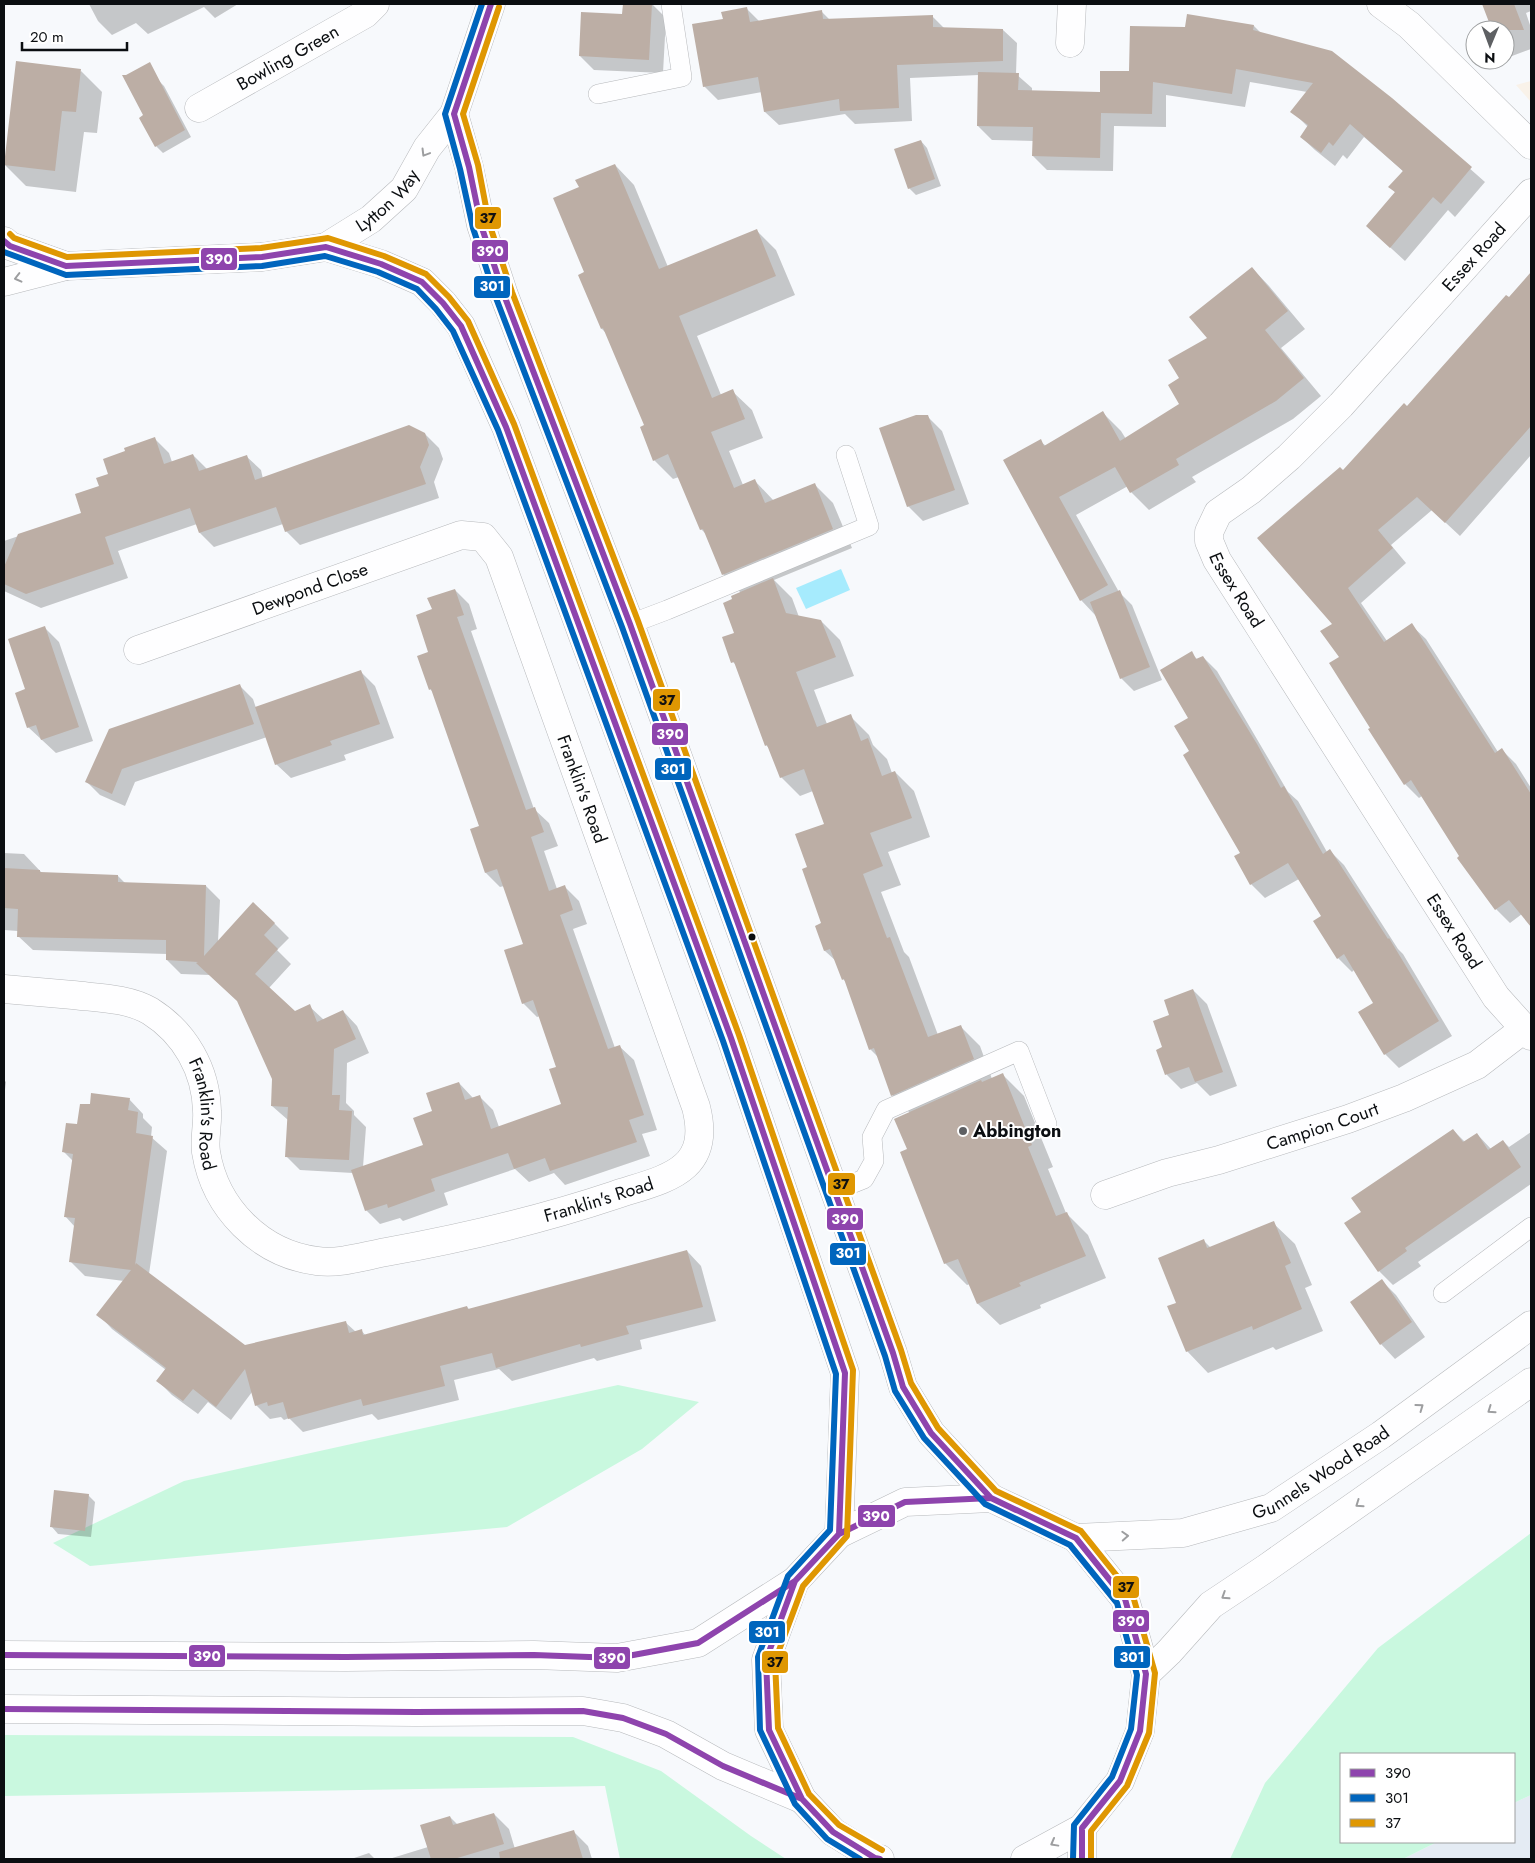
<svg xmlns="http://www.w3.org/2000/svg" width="1535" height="1863" font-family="Jost,sans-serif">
	<rect width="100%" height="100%" fill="#f7f9fc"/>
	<path fill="#f9f2e9" d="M1531,81v21l-15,-17z"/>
	<path fill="#e4ebf3" d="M1531,1795v64h-128l34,-17h77v-39z"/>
	<path fill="#c9f8df" d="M618,1385l81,17 -57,47 -135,78 -417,39 -37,-23 131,-62z
		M1531,1533v262l-17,8v-49h-173v88h96l-34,17h-173l35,-76 113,-135z
		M4,1735l569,2 88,34 90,65 35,23h-166l-15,-73 -601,10z"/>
	<path fill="#a6ebfd" d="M841,569l9,21 -44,19 -10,-21z"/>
	<path fill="#0003" d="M89,4h149l-23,14 -11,-11 -56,27 -12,-11 -24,12 -14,-14z
		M624,4h28l14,14 -3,55 -69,-3 -14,-14 43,-40z
		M1484,4h47v7l-5,2 5,15v21l-19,7 -7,-7v-19h-11z
		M747,9l13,13 61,-11 9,9 102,-4 13,13 58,1 14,13 -1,31 16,14v4l69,1 30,-20 55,-45 68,-2 7,7 130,66 94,83 -30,35 -7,-7 -43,51 -38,-35 29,-33 -6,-6 13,-16 -39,-34 -17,22 -4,-4 -8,11 -20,-16 -14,-13 7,-10 -16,-16 15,-19 -57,-10 -5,25 -79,-12v32l-52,-1 -1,45 -66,-1 -14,-14 1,-15 -42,-1 -14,-14 1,-51 -69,3 2,43 -57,3 -10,-10 -66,11 -14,-13 -3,-20 -44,8 -14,-14 20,-66z
		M81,71l21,21 -5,41 -13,-1 -8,60 -50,-6 -22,-22z
		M157,79l7,7 27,51 -28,16 -7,-7z
		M921,141l6,7 14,38 -25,9 -7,-7z
		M615,165l19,20 34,82 89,-36 19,19 19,45 -98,41 24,59 11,-4 20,19 11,28 -34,13 14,34 12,-4 19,20 40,-17 19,19 19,45 -78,32 18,18 7,19 22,4 19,19 14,36 -40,14 13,34 23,-8 19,19 4,10 14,14 5,14 3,-1 19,19 16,46 -42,15 13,33 -20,7 23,60 5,5 29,78 23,-8 19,19 12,33 11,-4 21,21 29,71 -5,2 18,44 22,22 18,43 -66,27 1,3 -41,17 -22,-21 -8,-20 -3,1 -22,-22 -37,-113 2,-37 -18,-18 -14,-38 -8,-8 -24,-67 -3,-3 -6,-17 -12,-11 -9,-25 7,-2 -14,-57 16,-43 -12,-33 -13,5 -19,-19 -10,-27 -5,-5 -29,-79 -4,-4 3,-29 -2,-33 7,-7 -18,-19 -16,-39 -6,-6 -22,-52 -6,2 -19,-19 -8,-34 -39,-92 -5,-5 -16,-56 -6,-85z
		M1252,268l17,18 36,43 -24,19 40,48 -28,23 -101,58 4,5 -47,28 -18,-18 -3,-6 -52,29 43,77 13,13 30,75 -28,11 -13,-13 -25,-62 -15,-16 -41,-159 6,5 57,-33 18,18 5,8 55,-35 -1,-25 28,-41z
		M1531,274v181l-71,81 -28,-26 -41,35 15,18 -45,40 26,38 24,-16 15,14 72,113 4,-2 14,14 15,24v137l-9,-11 -12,9 -14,-14 -74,-113 -3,2 -14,-14 -34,-56 -31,-70 -7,-34 10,-152 64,-64z
		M927,416l15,15 27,73 -46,17 -15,-15z
		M425,434l14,14 4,11 -9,23 5,16 -139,47 -14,-14 -3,-7 -69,23 -14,-14 -3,-9 -79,27 10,27 -87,30 -37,-17v-50l79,-27 26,-39 46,-36 14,14 3,9 21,-7 14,14 39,-13 15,14 2,9z
		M455,590l14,14 8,25 -6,2 63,178 15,14 9,23 -14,5 13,38 8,-2 14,14 8,23 -14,5 42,119 4,-2 15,14 23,70 -15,4 8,22 -85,29 -11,-12 -25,9 -14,-13 -71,24 4,12 -45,16 -3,-3 -20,6 -14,-14 -13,-37 -53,-3 -14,-14 2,-36 -16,-14 2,-28 -35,-76 -29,-27 -29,-1 -14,-14v-6l-134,-4 -15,-14v-5l-14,-1v-77l20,1 18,19 76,3 7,7 81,3 14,14 -2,42 56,-19 15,15 -12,12 14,14 -22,24 26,24 14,-6 15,14 19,-9 14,15 12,27 -22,10 -1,40 8,8v4l12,12 -3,40 61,-21 10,-34 25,-29 14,15 6,-2 14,14 6,17 64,-22 -5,-37 -18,-52 -3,1 -14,-14 1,-58 -20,-59 -4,1 -14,-14 -6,-46 -46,-134 -4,-4v-37l3,-42z
		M45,628l14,14 34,99 -37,12 -28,-26 -1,-37z
		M1191,653l7,7 5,-3 14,14 71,121 10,9 29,51 3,-1 14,14 54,84 5,5 49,82 -53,32 -14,-14 -10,-50 -21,-34 -2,2 -14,-14 -15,-42 -24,-37 -34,19 -14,-14 -9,-31 -51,-101z
		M361,672l14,14 19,52 -50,17 2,5 -55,18 -15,-14 -9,-27 -132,45 -10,24 -25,-11 -13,-13 153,-96 13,13 3,9z
		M1193,990l14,14 30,82 -27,10 -13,-13 -16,6 -14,-14 -10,-25 7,-2 7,-32z
		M4,1080l2,2 -2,16z
		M129,1099l14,15v4l9,9 -1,10 16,14 -18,123 96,72 100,-24 11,10 5,-2 5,6 101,-29 3,3 217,-59 14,15 15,55 -76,19 2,9 -45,12 -3,-3 -82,23 -13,-12 -45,11 5,20 -81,20 -6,-6 -69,18 -14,-14 -5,2 -3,-3 -11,2 -14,-14 -4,-13 -21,28 -23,-18 -10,12 -26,-19 -14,-14 8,-11 -54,-41 -14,-15 26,-33 -39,-5 -14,-14 4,-35 -10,-11 8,-55 -9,-9 27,-46z
		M1453,1130l12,12 12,-8 14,15 12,-8 6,6 22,-15v52l-113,78 3,4 -28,19 -14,-14 -17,-59z
		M1273,1223l22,21 17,41 -7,3 18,43 -47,19 -3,-3 -65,26 -21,-22 -9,-47 25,-64 8,8z
		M1382,1281l14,14 29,42 -30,22 -14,-15z
		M88,1495l7,7 -4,35 -33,-3 -6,-7z
		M494,1814l15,15 9,30h-129l39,-12 22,-30 8,8z
		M573,1831l15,15 4,13h-65l-4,-12z
		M369,1853l6,6h-24z"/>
	<path fill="#bcaea5" d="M623,4h29l-3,56 -70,-4 2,-44 41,2z
		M1482,4h32l10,26h-32z
		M747,7l3,15 72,-12 1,9 110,-4v12l70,2v32l-106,4 2,43 -59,3 -1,-12 -75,13 -6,-35 -55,10 -11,-63 31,-5 -2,-7z
		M1187,14l67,11 -1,5 79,21 60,47 80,69 -31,37 -8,-7 -43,51 -24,-22 29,-34 -7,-5 15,-16 -53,-47 -17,22 -4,-4 -8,11 -21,-16 8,-12 -18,-13 23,-29 -77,-14 -4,25 -79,-12 -1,32 -51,-1 -1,45 -68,-2 1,-29 -56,-1 1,-54 41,1 -1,17 82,2v-21h29l1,-45 55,1z
		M16,61l65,8 -5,43 -14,-1 -7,60 -51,-6z
		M150,62l35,68 -30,17 -16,-29 4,-3 -21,-40h4z
		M921,140l14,39 -27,10 -14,-40z
		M615,164l44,105 98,-40 19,47 -97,40 33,82 21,-9 12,30 -34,13 23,56 21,-9 10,24 50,-20 18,46 -111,46 -19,-46 -3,1 -32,-76 -15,7 -13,-34 4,-2 -41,-97 -2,1 -23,-54 6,-3 -31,-74 26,-11 -4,-7z
		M1252,267l36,44 -23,19 39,48 -28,23 -100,58 3,6 -49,28 -15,-26 -56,30 49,88 -28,16 -77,-141 38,-21 3,7 59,-35 17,30 59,-37 -11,-19 11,-7 -11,-18 39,-22 -18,-21z
		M1531,272v154l-86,97 -28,-26 -39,33 15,18 -45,40 36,54 28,-19 83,130 7,-5 29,46v133l-22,-27 -14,10 -38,-52 2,-2 -48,-76 -7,5 -36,-56 2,-1 -41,-65 10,-6 -19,-26 12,-7 -75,-86 83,-71 3,3 61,-67 3,3 99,-111 3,2z
		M916,415h12l27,75 -48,17 -28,-79z
		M409,425l16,8 4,12 -9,22 6,17 -141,48 -9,-25 -77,26 -9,-25 -85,29 9,27 -88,30 -22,-10v-17l14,-33 63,-21 -6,-19 24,-8 -3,-8 12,-4 -5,-15 22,-8 -1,-3 31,-11 9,27 29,-10 6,17 48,-16 8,25z
		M773,578l13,35 35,7 15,37 -40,15 21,55 34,-13 10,27 7,-3 14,38 13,-5 17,47 -42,15 13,33 -20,8 24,64 3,-1 38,100 33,-12 13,34 -83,37 -17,-48 -5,2 -25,-71 -2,1 -12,-31 -6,2 -9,-25 6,-3 -19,-54 5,-2 -12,-33 29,-10 -20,-55 -24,9 -13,-33 -2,1 -31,-84 -3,1 -9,-26 12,-4 -11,-30 9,-4 -1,-3z
		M455,589l9,26 -7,2 69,193 9,-3 9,25 -13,5 18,54 16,-6 8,25 -13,5 48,134 12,-4 24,70 -15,5 8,22 -87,29 -5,-13 -31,11 -6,-16 -77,26 4,12 -47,17 -1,-4 -22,7 -14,-41 72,-25 -10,-27 19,-7 -6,-18 33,-11 6,18 15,-5 11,34 70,-25 -12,-35 7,-2 -23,-67 -11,4 -18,-54 19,-6 -26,-75 -12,4 -15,-44 9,-3 -48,-137 -2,1 -12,-34 11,-4 -12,-37 16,-6 -5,-11z
		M1120,590l30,77 -30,12 -30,-77z
		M45,626l34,101 -38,13 -5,-15 -9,3 -12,-35 10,-4 -17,-50z
		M1192,651l4,8 7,-3 54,88 24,44 3,-2 39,68 7,-5 58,90 1,-1 50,83 -55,34 -26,-43 15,-9 -29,-49 -7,5 -24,-38 8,-5 -33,-53 -38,22 -16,-29 6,-3 -57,-98 6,-4 -15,-25 14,-8 -28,-48z
		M361,670l19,54 -50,17 2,4 -57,20 -20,-58z
		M240,684l14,40 -132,45 -10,25 -27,-12 24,-53z
		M4,868l36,2v2l78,3v7l88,3 -2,71 49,-54 22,21 -11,12 14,14 -23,25 40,37 15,-7 7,18 26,-12 13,29 -22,10 -2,46h8l-1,15 13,1 -3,49 -64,-3 3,-50 -17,-1 1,-27 -35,-78 -41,-38 2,-1 -32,-2v-20l-149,-3 1,-28 -14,-1z
		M1193,989l30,83 -28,10 -6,-15 -24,8 -9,-25 6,-3 -9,-26 16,-6 -5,-15z
		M1003,1073l29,72 -4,2 28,69 11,-4 19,44 -67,27 2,3 -44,18 -19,-45 -14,5 -44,-112 7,-3 -13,-30 87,-39 1,2z
		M91,1093l39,5 -2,12 10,2 -2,21 17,3 -18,129 1,-2 109,82 101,-24 3,12 13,-4 1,6 104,-29 1,3 219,-59 16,57 -77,19 3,8 -48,13 -1,-3 -84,24 -4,-15 -52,13 5,20 -82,20 -2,-7 -73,20 -5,-17 -15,4 -1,-4 -12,4 -10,-37 -29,38 -23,-18 -10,12 -27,-20 10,-13 -70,-53 35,-45 -62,-8 6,-44 -11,-1 9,-63 -11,-2 4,-29 11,1 3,-20h10z
		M1453,1129l10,13 14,-9 11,17 15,-10 18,27 -116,81 2,3 -29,21 -34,-49 17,-11 -10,-14z
		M1274,1221l17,42 -6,3 17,43 -49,21 -1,-4 -66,26 -19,-46 9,-3 -18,-45 46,-19 3,9z
		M1382,1279l30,43 -32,23 -30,-43z
		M54,1490l35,4 -4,37 -35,-4z
		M494,1813l10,31 -50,15h-23l-11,-34 30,-9 3,9z
		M574,1830l9,29h-83l-1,-7z"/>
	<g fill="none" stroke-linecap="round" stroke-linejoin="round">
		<g stroke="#b7b9bc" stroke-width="20">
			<path id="service" d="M598,94l84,-17 -11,-73
				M630,624l37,-14 202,-84 -23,-71
				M834,1191l30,-12 10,-18 -2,-24 14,-27 133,-59 28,73
				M1443,1293l88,-66"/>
		</g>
		<g stroke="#b7b9bc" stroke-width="29">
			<g id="minor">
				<path d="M1070,43l2,-39"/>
				<path id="s1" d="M199,108l166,-94 10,-10"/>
				<path id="s2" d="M1531,193l-190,212 -52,52 -38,33 -33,23 -9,19v9l8,19 279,437 35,39"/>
				<path id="s3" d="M4,989c23,2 46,4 69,6 25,3 55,3 77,16 35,22 56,59 57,100 1,14 -3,27 -1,41 9,56 54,102 111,109 23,3 47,-5 69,-9 78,-14 154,-32 229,-57 48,-16 98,-22 81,-88l-197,-550 -16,-20 -22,-2 -323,115"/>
				<path id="s4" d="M1105,1195l62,-22 52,-13 129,-41 56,-21 73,-33 47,-36"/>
			</g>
		</g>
		<g stroke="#b7b9bc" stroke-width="29">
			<path id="tertiary" d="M1381,4l28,21 122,120"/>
		</g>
		<g stroke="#b7b9bc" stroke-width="29">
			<path id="secondary" d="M4,282l62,-16"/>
		</g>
		<g stroke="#b7b9bc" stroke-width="29">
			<g id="primary">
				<path d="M454,114l15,53 12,58 23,70 126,329 263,729 10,34 28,46 60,65"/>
				<path id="s5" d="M4,241l6,5 56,20 196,-9 64,-10 45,-28 33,-30 23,-41 27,-34 37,-110"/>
				<path d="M326,247l55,17 41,18 21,21 18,23 45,101 225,611 114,335 -6,161"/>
				<path id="s6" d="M1076,1538l107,-5 88,-25 110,-73 150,-110"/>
				<path d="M4,1655l342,2 188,-2 83,3 81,-15 97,-62"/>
				<path d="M1146,1674l23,-22 42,-47 54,-36 266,-187"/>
				<path d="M4,1709l412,3 167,-1 40,7 43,16 57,32 79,33"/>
				<path d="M880,1859l-5,-1 -42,-26 -31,-33 -33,-69 -3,-70 29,-79 44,-47 66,-32 86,-4 85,40 49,61 21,75 -6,57 -20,50 -38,47 -57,31"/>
				<path d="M1082,1859v-31"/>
			</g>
		</g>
		<use href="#service" stroke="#fefeff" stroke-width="19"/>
		<use href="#minor" stroke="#fefeff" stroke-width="28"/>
		<use href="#tertiary" stroke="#fefeff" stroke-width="28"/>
		<use href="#secondary" stroke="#fefeff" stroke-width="28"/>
		<use href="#primary" stroke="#fefeff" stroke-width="28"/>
		<g stroke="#fff" stroke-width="10">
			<path id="bus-1" d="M491,4l-37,110 15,53 12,58 23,70 126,329 263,729 10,34 28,46 60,65 85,40 49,61 21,75 -6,57 -20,50 -38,47v31
				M4,241l6,5 56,20 196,-9 64,-10 55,17 41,18 21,21 18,23 45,101 225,611 114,335 -6,161
				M4,1655l342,2 188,-2 83,3 81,-15 97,-62
				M4,1709l412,3 167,-1 40,7 43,16 57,32 79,33 14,15
				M880,1859l-5,-1 -42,-26 -31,-33 -33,-69 -3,-70 29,-79 44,-47 66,-32 86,-4 25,12"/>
		</g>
		<g stroke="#fff" stroke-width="10">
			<path id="bus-2" d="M482,4l-37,110 15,55 13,59 23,70 126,329 263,729 10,35 29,47 61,66 85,41 47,58 20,72 -6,54 -19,48 -38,48 -1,34
				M4,252l62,23 196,-9 63,-10 53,16 39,17 19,20 17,22 45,99 225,611 113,333 -6,156 -42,46 -30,81 2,73 35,74 32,35 33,20"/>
		</g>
		<g stroke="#fff" stroke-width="10">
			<path id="bus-3" d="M499,7l-36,107 15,51 11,58 23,69 126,329 263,729 10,33 27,45 58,63 85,40 52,65 22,77 -6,60 -22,53 -36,45v28
				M10,234l4,4 53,19 194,-9 67,-10 56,18 42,18 23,23 19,24 46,103 225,611 114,335 -6,166 -44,50 -28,75 3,67 31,66 30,31 43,25"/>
		</g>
		<use href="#bus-1" stroke="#8e44ad" stroke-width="6"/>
		<use href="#bus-2" stroke="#0065bd" stroke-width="6"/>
		<use href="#bus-3" stroke="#df9702" stroke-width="6"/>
	</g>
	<defs><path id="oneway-chevron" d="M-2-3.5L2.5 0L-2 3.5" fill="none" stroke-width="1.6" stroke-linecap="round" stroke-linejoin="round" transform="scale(1.25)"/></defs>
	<g stroke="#9d9ea0">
		<use href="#oneway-chevron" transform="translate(425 153) rotate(121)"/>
		<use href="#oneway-chevron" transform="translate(18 278) rotate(166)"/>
		<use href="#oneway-chevron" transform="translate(1420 1407) rotate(-36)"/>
		<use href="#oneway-chevron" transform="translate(1491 1410) rotate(145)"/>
		<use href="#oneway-chevron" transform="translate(1359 1504) rotate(145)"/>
		<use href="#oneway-chevron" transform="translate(1125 1536) rotate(-3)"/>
		<use href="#oneway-chevron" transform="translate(1225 1596) rotate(147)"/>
		<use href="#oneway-chevron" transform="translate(1054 1843) rotate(151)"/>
	</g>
	<circle fill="#0b0e11" stroke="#fff" stroke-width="2" cx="752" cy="937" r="4.5"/>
	<circle fill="#5e6063" stroke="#fff" stroke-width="2" cx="963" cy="1131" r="5"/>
	<g text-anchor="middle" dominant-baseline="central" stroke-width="4" stroke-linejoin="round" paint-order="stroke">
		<g font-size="18" fill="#0b0e11" stroke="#fff">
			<text stroke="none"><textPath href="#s1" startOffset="102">Bowling Green</textPath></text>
			<text stroke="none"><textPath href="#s5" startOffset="406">Lytton Way</textPath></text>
			<text transform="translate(1474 257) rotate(-48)">Essex Road</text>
			<text transform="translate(310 589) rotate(-20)">Dewpond Close</text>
			<text stroke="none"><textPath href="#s2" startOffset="535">Essex Road</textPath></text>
			<text transform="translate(582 789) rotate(70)">Franklin's Road</text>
			<text stroke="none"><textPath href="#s2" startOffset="940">Essex Road</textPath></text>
			<text stroke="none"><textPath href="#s3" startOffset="271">Franklin's Road</textPath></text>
			<text stroke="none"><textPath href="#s4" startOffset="228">Campion Court</textPath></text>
			<text stroke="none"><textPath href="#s3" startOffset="765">Franklin's Road</textPath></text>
			<text stroke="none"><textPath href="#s6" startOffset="259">Gunnels Wood Road</textPath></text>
		</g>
		<g font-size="18" font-weight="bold" fill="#0b0e11" stroke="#fff" text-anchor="start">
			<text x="973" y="1131">Abbington</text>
		</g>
	</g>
	<g stroke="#fff" stroke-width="2">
		<rect x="474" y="206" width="28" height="24" rx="5" fill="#df9702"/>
		<rect x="471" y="239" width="38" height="24" rx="5" fill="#8e44ad"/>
		<rect x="200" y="247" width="38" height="24" rx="5" fill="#8e44ad"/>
		<rect x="473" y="275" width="38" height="24" rx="5" fill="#0065bd"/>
		<rect x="652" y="688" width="29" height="24" rx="5" fill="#df9702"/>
		<rect x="651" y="722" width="38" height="24" rx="5" fill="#8e44ad"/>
		<rect x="654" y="757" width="38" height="24" rx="5" fill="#0065bd"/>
		<rect x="827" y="1172" width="29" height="24" rx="5" fill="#df9702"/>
		<rect x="826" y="1207" width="38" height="24" rx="5" fill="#8e44ad"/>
		<rect x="829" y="1242" width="38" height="24" rx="5" fill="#0065bd"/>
		<rect x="857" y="1504" width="39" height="24" rx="5" fill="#8e44ad"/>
		<rect x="1112" y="1575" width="28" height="24" rx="5" fill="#df9702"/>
		<rect x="1112" y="1609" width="38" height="24" rx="5" fill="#8e44ad"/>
		<rect x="748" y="1620" width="38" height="24" rx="5" fill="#0065bd"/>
		<rect x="188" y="1644" width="38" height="24" rx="5" fill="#8e44ad"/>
		<rect x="1113" y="1645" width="38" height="24" rx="5" fill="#0065bd"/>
		<rect x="593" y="1646" width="38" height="24" rx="5" fill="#8e44ad"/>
		<rect x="761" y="1650" width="28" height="24" rx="5" fill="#df9702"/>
	</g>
	<g font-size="14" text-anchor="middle" font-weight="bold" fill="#fff">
		<text x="490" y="256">390</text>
		<text x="219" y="264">390</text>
		<text x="492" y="291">301</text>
		<text x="670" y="739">390</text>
		<text x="673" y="774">301</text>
		<text x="845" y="1224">390</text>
		<text x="848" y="1258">301</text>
		<text x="876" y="1521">390</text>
		<text x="1131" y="1626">390</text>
		<text x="767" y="1637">301</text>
		<text x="207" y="1661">390</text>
		<text x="1132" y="1662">301</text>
		<text x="612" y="1663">390</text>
	</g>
	<g font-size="14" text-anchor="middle" font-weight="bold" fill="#111">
		<text x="488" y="223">37</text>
		<text x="667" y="705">37</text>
		<text x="841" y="1189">37</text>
		<text x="1126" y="1592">37</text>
		<text x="775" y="1667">37</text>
	</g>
	<rect width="1535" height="1863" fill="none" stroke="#0b0e11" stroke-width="10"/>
	<rect x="1340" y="1753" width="175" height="90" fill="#ffffff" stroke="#9d9fa0"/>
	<rect x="1350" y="1769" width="25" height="8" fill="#8e44ad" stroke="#9d9fa0"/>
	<text x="1385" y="1778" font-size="15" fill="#0b0e11">390</text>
	<rect x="1350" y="1794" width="25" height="8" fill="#0065bd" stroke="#9d9fa0"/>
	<text x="1385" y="1803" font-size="15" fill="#0b0e11">301</text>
	<rect x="1350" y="1819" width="25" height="8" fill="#df9702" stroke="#9d9fa0"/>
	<text x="1385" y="1828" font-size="15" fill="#0b0e11">37</text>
	<g transform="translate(1490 45) rotate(181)"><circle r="24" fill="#ffffff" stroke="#9d9fa0"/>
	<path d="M0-4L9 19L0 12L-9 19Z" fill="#5e6063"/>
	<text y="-8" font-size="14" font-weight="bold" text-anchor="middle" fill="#0b0e11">N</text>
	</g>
	<path d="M22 42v8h105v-8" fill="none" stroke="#0b0e11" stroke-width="2.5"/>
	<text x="30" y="42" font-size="15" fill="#0b0e11" stroke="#ffffff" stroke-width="4" paint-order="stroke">20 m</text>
</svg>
